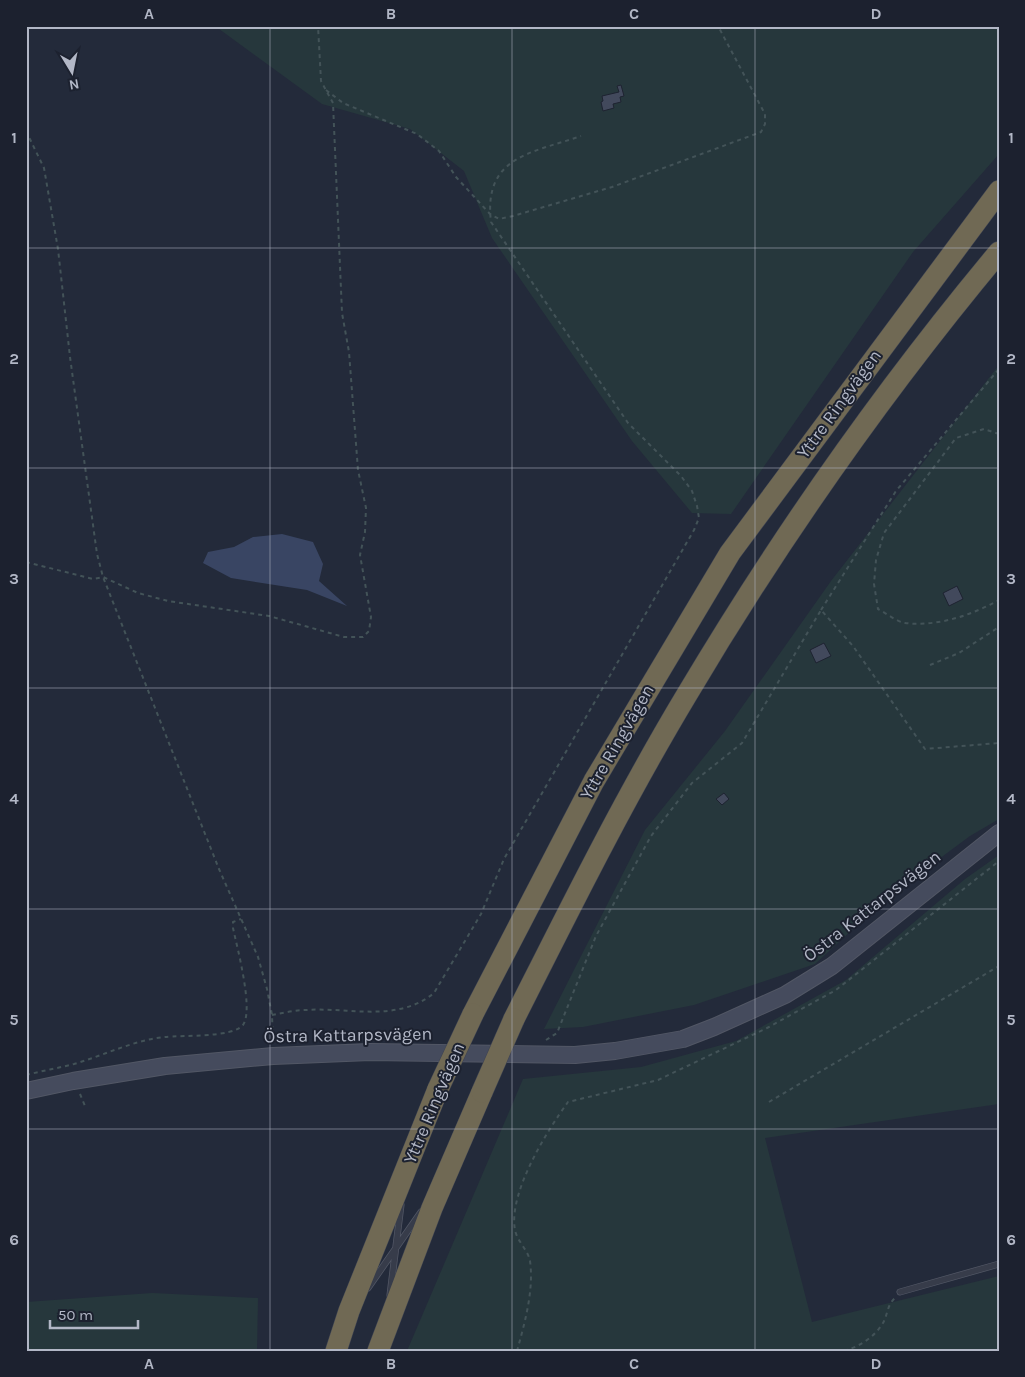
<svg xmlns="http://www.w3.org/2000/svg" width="1025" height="1377" font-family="Karla,sans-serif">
	<rect width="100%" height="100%" fill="#232a3a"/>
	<path fill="#26373c" d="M215,26h784v128l-86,98 -182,262 -39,-1 -60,-72 -140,-203 -28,-67 -54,-42 -88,-25z
		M999,365v454l-29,17 -81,60 -74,68 -121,41 -111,22 -39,2 101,-199 80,-99 106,-150z
		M999,855v249l-234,34 47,184 187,-46v75h-592l116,-272 118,-12 95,-26 110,-61 119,-101z
		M152,1293l106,5 -1,53h-231v-49z"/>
	<path fill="#394563" d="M282,534l31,8 10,22 -4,17 28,25 -40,-16 -76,-12 -28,-15 5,-11 26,-5 19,-10z"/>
	<path fill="#42495c" stroke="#1e2331" d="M621,85l3,11 -4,1 1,5 -8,2 1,4 -11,3 -2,-9 2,-1 -1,-5 17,-4 -2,-6z
		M957,586l6,13 -14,7 -6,-13z
		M824,643l7,13 -15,7 -6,-13z
		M724,793l5,6 -7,6 -6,-6z"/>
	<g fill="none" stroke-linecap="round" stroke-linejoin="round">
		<g stroke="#525765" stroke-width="7">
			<path id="lane" d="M368,1288l53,-76
				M900,1292l99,-28
				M390,1295l11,-90"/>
		</g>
		<g stroke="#525765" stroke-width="18">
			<path id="secondary" d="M26,1091l47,-10 92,-15 108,-10 97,-4 205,3 40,-4 68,-12 31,-12 71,-32 47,-29 167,-133"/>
		</g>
		<g stroke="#3f4452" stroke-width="22">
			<path id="highway" d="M473,1014l121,-233 136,-228 269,-362
				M514,1019c55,-109 109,-218 172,-323 92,-155 197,-305 313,-444
				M336,1351l13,-40 89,-222
				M378,1351l54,-143 50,-116"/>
		</g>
		<path stroke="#435358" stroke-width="2" stroke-dasharray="4 4" stroke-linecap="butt" d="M326,90l17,13 74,31 22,17 17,26 34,37 9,5 14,-3 99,-29 149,-55 4,-8v-10l-47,-88
			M26,131l18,37 14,81 12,108 27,197 6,23 116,292 39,88 9,32 5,26 1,28
			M999,434l-15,-5 -28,9 -72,95 -8,27 -2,24 4,25c8,4 19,13 27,14 32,4 67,-8 94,-23
			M26,562l67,17 10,-2 35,16 30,8 101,15 75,21h19l6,-6 2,-14 -11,-62 5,-23 1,-24 -8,-38 -9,-118 -7,-39 -9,-210 -12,-22 -3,-55
			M821,610l75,-119 103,-122
			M930,665l29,-12 40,-26
			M272,1015c11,-2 23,-5 34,-5 43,-3 91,13 128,-17l47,-79 23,-55 190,-329 5,-12 -2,-12 -5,-15 -11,-15 -53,-53 -137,-201c-8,-66 41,-69 90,-86
			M546,1040l11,-7 39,-97 55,-100 41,-53 50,-40 79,-133 32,36 72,103 74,-6
			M26,1075c16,-4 32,-7 48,-11 31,-9 60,-24 91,-27 17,-2 67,1 78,-12 11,-15 -6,-78 -10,-97v-6l8,-3
			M80,1094l5,12
			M769,1102l230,-136
			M517,1351c8,-29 17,-61 13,-90 -2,-11 -13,-20 -15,-31 -7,-37 32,-99 53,-128l90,-22 109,-52 69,-38 163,-129
			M844,1351c14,-4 29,-13 37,-25 7,-9 5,-20 14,-28"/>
		<use href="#lane" stroke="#373c4a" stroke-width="5.5"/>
		<use href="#secondary" stroke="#454b5d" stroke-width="16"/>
		<use href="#highway" stroke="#706954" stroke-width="21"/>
		<g stroke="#3f4452" stroke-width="22" stroke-linecap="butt">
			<path id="highway-bridge" d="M438,1089l35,-75
				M482,1092l32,-73"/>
		</g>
		<use href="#highway-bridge" stroke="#706954" stroke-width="21"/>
	</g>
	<path fill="none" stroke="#b2b7c6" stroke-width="1" stroke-opacity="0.55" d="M270,26v1325M512,26v1325M755,26v1325M26,248h973M26,468h973M26,688h973M26,909h973M26,1129h973"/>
	<g text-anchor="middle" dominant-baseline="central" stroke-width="4" stroke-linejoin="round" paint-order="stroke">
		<g font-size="18" fill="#b2b7c6" stroke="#1c212f">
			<text transform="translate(839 404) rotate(-54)">Yttre Ringvägen</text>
			<text transform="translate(617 742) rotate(-60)">Yttre Ringvägen</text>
			<text transform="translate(872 906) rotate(-38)">Östra Kattarpsvägen</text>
			<text transform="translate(348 1035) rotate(-1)">Östra Kattarpsvägen</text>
			<text transform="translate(434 1103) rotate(-67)">Yttre Ringvägen</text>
		</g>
	</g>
	<rect width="1025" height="1377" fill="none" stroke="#1c212f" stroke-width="55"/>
	<g transform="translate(72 72) rotate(170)" stroke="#1c212f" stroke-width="4" paint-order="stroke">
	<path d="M0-4L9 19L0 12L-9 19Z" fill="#b2b7c6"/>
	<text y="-8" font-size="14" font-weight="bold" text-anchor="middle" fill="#b2b7c6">N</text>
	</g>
	<path d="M50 1320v8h88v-8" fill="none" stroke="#b2b7c6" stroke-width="2.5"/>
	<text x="58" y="1320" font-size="15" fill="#b2b7c6" stroke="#1c212f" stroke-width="4" paint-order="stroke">50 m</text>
	<rect x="28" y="28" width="970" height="1322" fill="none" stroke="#b2b7c6" stroke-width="2"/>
	<g font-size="16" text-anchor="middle" font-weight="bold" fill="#b2b7c6">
		<text x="149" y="19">A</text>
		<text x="391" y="19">B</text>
		<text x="634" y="19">C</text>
		<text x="876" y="19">D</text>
		<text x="14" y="143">1</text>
		<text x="1011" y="143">1</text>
		<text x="14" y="364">2</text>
		<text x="1011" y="364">2</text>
		<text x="14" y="584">3</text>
		<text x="1011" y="584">3</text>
		<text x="14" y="804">4</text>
		<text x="1011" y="804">4</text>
		<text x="14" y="1025">5</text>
		<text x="1011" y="1025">5</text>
		<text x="14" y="1245">6</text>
		<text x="1011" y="1245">6</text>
		<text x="149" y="1369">A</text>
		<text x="391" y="1369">B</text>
		<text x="634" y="1369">C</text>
		<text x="876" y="1369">D</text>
	</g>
</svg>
